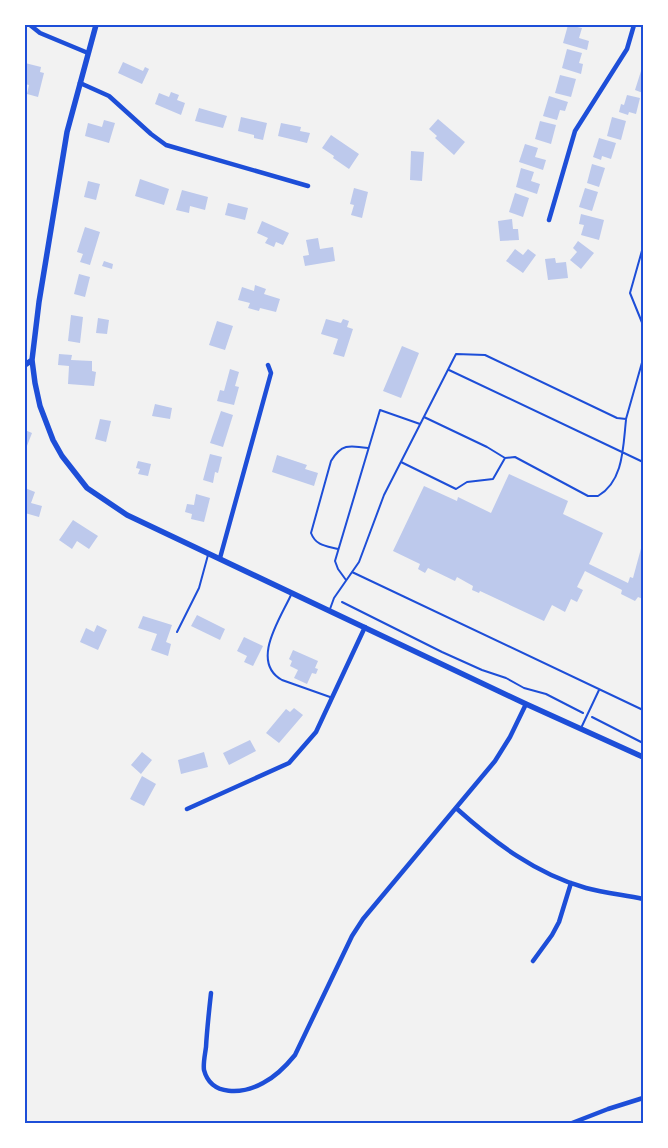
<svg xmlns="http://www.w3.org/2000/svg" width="668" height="1148" font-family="'Public Sans',sans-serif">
	<rect width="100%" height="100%" fill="#f2f2f2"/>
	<path fill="#bdc9ec" d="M568,25l14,3 -3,10 10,3 -2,9 -24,-7z
		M567,49l15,4 -3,10 4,1 -2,10 -19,-6z
		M123,62l20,9 2,-4 4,2 -7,15 -24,-11z
		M25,63l16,4 -1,5 4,1 -6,24 -11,-3 2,-9 -4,-1z
		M641,71l2,1v21l-8,-3z
		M560,75l16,4 -5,18 -16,-4z
		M171,92l8,3 -2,5 8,3 -4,12 -26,-11 4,-11 10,4z
		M627,95l13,3 -4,16 -7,-2 -1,3 -9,-3 2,-8 3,1z
		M549,96l19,6 -3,9 -5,-1 -3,10 -14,-4z
		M199,108l28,8 -4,12 -28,-7z
		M241,117l26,6 -4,17 -9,-2v-3l-16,-4z
		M612,117l14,4 -5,19 -14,-4z
		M438,119l27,23 -11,13 -19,-17 2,-2 -8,-7z
		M104,120l11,3 -6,20 -24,-7 3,-13 14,4z
		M540,121l16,4 -5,19 -16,-5z
		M281,123l20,4 -1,4 10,2 -3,10 -29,-7z
		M331,135l28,19 -10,15 -16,-11 1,-2 -12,-8z
		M599,138l17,5 -5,16 -9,-3 -1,4 -8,-3z
		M525,144l13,4 -3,9 11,3 -3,10 -24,-8z
		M411,151l13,1 -2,29 -12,-1z
		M592,164l13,4 -6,19 -12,-4z
		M521,168l13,4 -3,9 9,3 -3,10 -21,-7z
		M140,179l29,10 -5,16 -29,-9z
		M88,181l12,3 -4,16 -12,-3z
		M354,188l14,4 -6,26 -11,-3 3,-10 -4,-1z
		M585,188l13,4 -6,19 -13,-4z
		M182,190l26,7 -3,13 -15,-4 -1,7 -13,-3z
		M515,193l14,5 -6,19 -14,-5z
		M228,203l20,5 -3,12 -20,-5z
		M581,214l23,6 -5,20 -18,-5 3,-10 -5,-1z
		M512,219l1,10h5l1,11 -19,1 -2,-20z
		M262,221l27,12 -6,12 -7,-3 -2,5 -9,-4 3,-5 -11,-5z
		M85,227l15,5 -10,33 -10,-3 3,-8 -6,-2z
		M318,238l2,11 13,-2 2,14 -30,5 -2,-10 6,-1 -3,-15z
		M578,241l16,12 -13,16 -11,-9 7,-8 -4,-4z
		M515,249l8,6 5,-6 8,6 -13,18 -17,-12z
		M555,258l1,5 10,-1 2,16 -20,2 -3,-21z
		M104,261l9,3 -1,5 -10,-3z
		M79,274l11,3 -5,20 -11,-3z
		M255,285l11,4 -2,5 16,5 -4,13 -16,-4 -1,3 -11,-3 2,-5 -12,-3 4,-13 12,4z
		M71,315l12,2 -3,26 -12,-2z
		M98,318l11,2 -2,14 -11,-1z
		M326,319l15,4 2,-4 6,2 -2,6 6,2 -9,28 -11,-3 5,-15 -17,-5z
		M217,321l16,5 -8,24 -16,-5z
		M402,346l17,7 -18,45 -18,-7z
		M59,354l13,1 -1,5 21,1v10l4,1 -2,14 -26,-2 1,-18 -11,-1z
		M230,369l9,3 -4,14 4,1 -5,18 -17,-4 3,-11 4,1z
		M155,404l17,4 -2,11 -18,-3z
		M221,411l12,4 -10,32 -13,-4z
		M100,419l11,2 -5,21 -11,-3z
		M25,430l7,3 -7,18z
		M210,454l12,3 -4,16 -3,-1 -2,11 -10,-3z
		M277,455l30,10 -2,4 13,4 -4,13 -42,-14z
		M138,461l13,3 -3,12 -10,-2 2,-5 -4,-1z
		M509,474l59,27 -5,13 40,19 -14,31 39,19 2,-6 3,1 10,-37v58l-5,-2 -3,4 -14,-7 1,-4 -37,-19 -8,16 6,3 -6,12 -6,-3 -6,13 -13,-7 -8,16 -64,-30 -1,2 -7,-3 1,-4 -16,-9 -2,4 -27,-13 -3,5 -7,-4 2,-5 -27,-13 31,-65 33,15 1,-4 33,16z
		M25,488l10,4 -4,11 11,3 -3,11 -14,-4z
		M196,494l14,4 -6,24 -13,-3 1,-5 -7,-2 2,-8 7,1z
		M73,520l25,16 -9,13 -12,-8 -5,8 -13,-9z
		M197,615l28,14 -5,11 -29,-14z
		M143,616l29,9 -6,17 5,2 -3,12 -17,-6 6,-16 -19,-6z
		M97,625l10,5 -9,20 -18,-8 6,-14 8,4z
		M244,637l19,9 -10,20 -9,-4 3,-6 -10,-5z
		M293,650l25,11 -3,7 3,1 -2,5 -4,-1 -5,11 -13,-6 4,-8 -8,-4 2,-5 -3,-2z
		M294,708l9,7 -24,28 -13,-10 20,-24 4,3z
		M250,740l6,11 -27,14 -6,-12z
		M142,752l10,8 -11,14 -10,-9z
		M204,752l4,15 -27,7 -3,-14z
		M142,776l14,8 -12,22 -14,-7z"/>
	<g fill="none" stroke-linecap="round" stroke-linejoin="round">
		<path stroke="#1d4ed8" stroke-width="2" d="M342,602l100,50 40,18 24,8 18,10 22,6 37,19
			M592,717l51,26"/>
		<path stroke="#1d4ed8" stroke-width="2" d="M643,247l-13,46 13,32
			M449,370l194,92
			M424,417l63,30 18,11
			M401,462l55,27 11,-7 26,-3 12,-21 10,-1 73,39h10c26,-15 25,-50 28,-76
			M338,549c-12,-3 -22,-3 -27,-16l20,-72c10,-17 18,-16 37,-13
			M352,572l291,138
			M346,580l-8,-11 -3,-8 45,-151 40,14
			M291,595c-11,24 -41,67 -9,85l48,17
			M330,609l4,-11 25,-36 25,-67 72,-141 29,1 132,63 9,1 17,-60
			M177,632l22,-44 9,-33
			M582,726l17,-36"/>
		<path stroke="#1d4ed8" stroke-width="4.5" d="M30,25l10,8 48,20
			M80,83l29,13 42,38 15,11 142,41
			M549,220l26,-89 52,-82 7,-24
			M220,558l51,-185 -3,-8
			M456,808c39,35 80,66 130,80 19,5 38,7 57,11
			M187,809l102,-46 27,-31 49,-105
			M533,961l19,-26 7,-13 12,-39
			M211,993c-2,18 -4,36 -5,54 -1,8 -3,16 -2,23 7,27 39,24 59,13 12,-6 23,-17 32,-28l57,-119 11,-17 132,-158 15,-24 16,-33
			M572,1123l36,-14 35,-11"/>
		<path stroke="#1d4ed8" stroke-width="5.5" d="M96,25l-29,107 -28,170 -7,58 3,23 5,23 13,34 9,16 25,32 40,27 399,189 117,53
			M25,365l7,-5"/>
	</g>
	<rect width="668" height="1148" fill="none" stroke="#ffffff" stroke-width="52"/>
	<rect x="26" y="26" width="616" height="1096" fill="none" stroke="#1d4ed8" stroke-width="2"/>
</svg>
